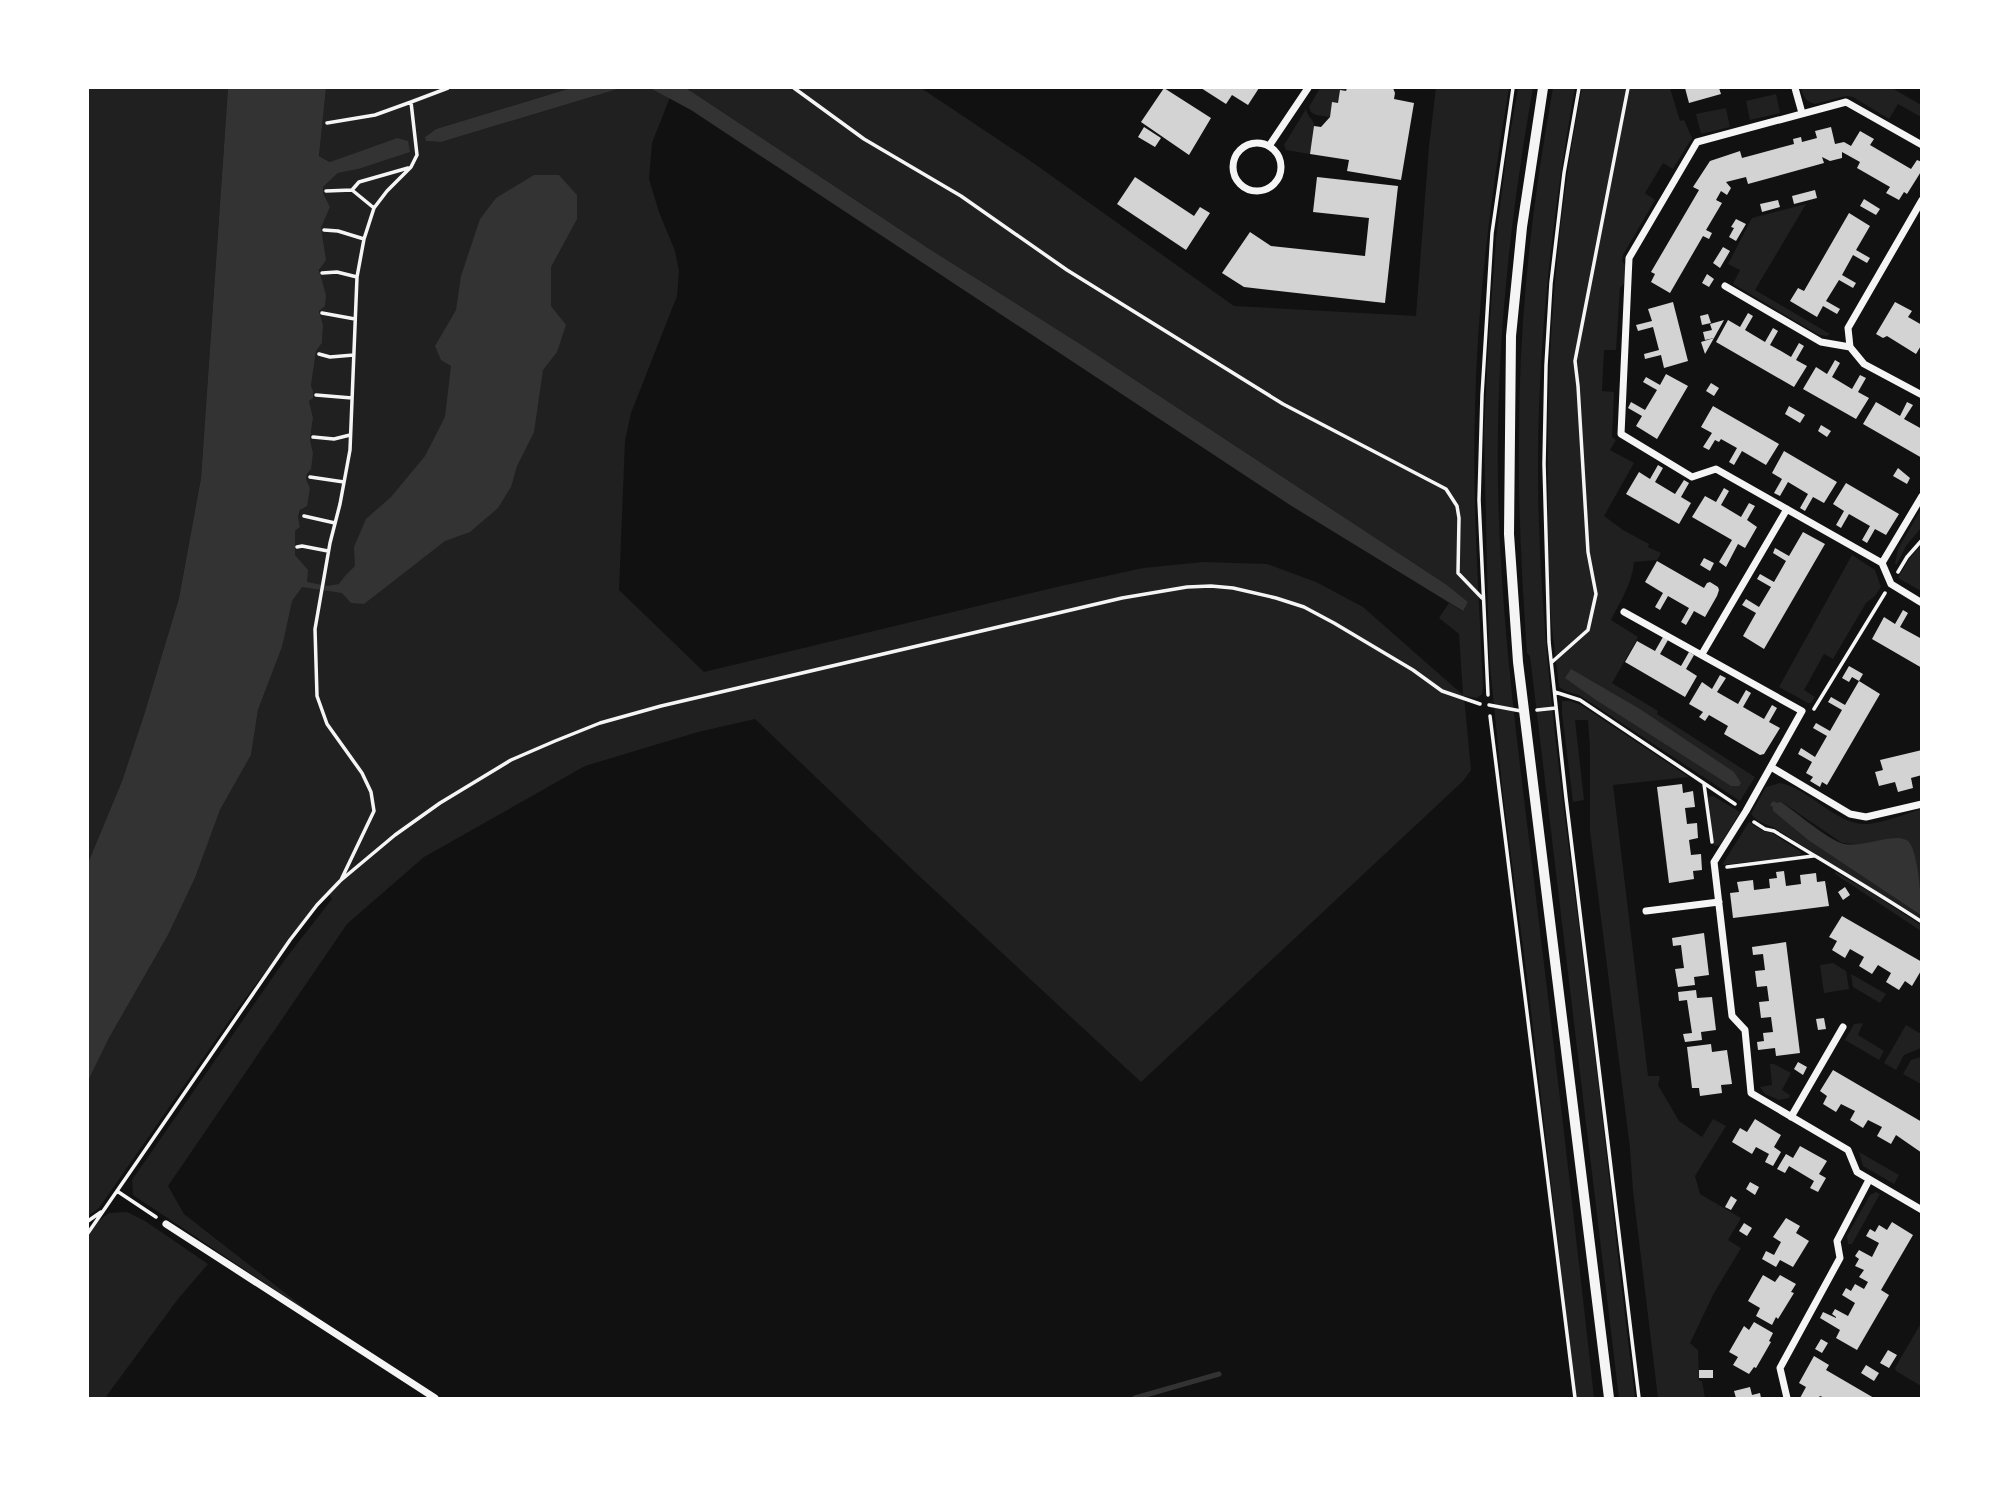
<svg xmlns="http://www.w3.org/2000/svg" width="2009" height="1486" font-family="'Public Sans',sans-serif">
	<rect width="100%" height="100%" fill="#111"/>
	<path fill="#202020" d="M88,88h140l-27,390 -22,120 -35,117 -22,66 -34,82z
		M326,88h245l-135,41 -11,8 2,4 14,1 180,-54h29l20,9 -18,46 -3,36 10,33 16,39 4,20 -2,25 -46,117 -6,28 -6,149 85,82 357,-86 82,-18 60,-6 64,2 49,18 47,25 100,88 -4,-61 -20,-16 10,-15 13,8 6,-9 -21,-17 -359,-236 -157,-99 -245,-162h235l111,74 202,144 182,10 13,-170 7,-58h73c-18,106 -32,214 -34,322 -3,93 4,185 8,277l-1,7 -5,4 -13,-2 7,74 -8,11 -322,301 -225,-209 -161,-154 -57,13 -113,34 -161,91 -77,67 -179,262 16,28 132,103 -183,-122 -1,-15 154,-222 46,-59 -5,-8 -89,117 -139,200 -11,8v-135l21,-43 59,-103 27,-57 25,-68 31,-55 7,-45 24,-63 13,-92v-24l5,-4 -2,-10 12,-29 -4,-9 7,-26 -3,-14 3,-21 -4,-17 7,-50 6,-8 1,-17 -4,-16 7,-15 -6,-18 1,-49 9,-21 -7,-14v-6l15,-14 20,-4 39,-31 -66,24 -12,-6z
		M1320,88h27l-1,3h-6l-2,12h-6l-2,14 -14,-2 -5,-3 -2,-5z
		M1518,88h15c-28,156 -42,315 -32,474 7,124 25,247 39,369 19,156 37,312 54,467h-18l-48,-413 -25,-190 -14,-139 -5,-225 4,-84 8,-108 11,-88z
		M1553,88h22c-22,121 -36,244 -37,368 -1,179 27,357 49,534 17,136 31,273 48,408h-16l-89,-742 -3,-3c-5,-72 -9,-144 -8,-217 0,-117 13,-234 34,-348z
		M1582,88h88l10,33 4,-1 8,18 -19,31 -10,-6 -18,30 10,7 -32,55 -1,6 4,5 -1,16 -5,6 -4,62h-12l-2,41 12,1 -2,45 4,3 -6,10 24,13 -30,53 19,14 26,14 -1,3 13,6 -4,7 -23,2c-2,22 -13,38 -23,58l27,17 -26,46 46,28 -1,3 98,63 -15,24 -161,-106 -14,-4 -6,-4c-2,-23 -6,-46 -8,-69 -4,-42 -3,-86 -3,-128 -2,-135 8,-270 34,-402z
		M1801,88h91l29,17v12l-23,-13 -9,15 -36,-22 -7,-1 -31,8c-9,-2 -12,-8 -14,-16z
		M1776,94l4,19 -30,7 -4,-19z
		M1726,108l4,19 -29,7 -5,-20z
		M1306,109c1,7 6,9 8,15 2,8 -3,21 -4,30l-24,-4 -2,-5z
		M1806,204l-51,86 75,44 -3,2 -8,-1 -86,-51 7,-14 -12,-6 24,-46z
		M1921,509v19l-15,18 -9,18h-2l3,-15z
		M1921,545v46l-23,-13 11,-19z
		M1852,555l23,15 6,17 -6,9 -9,7 -33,56 -9,-5 -20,36 11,7 -4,6h-3l-29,-16z
		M1562,701h8l11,4 108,72 -76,8 35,291h12l-2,9 21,36 23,16 11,-18 13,7 -31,50 5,18 41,24 -13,22 13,8 -27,45 -24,50 8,7 1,31h3l3,17h-47l-25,-207 -3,-43 -40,-317v-83l-2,-28h-13l9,80 -11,2 -11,-89z
		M1780,783c29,5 58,44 88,41 18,-2 37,-10 53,-15v85l-6,-33 -60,-17 -13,-1 -60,-41 -9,5v4l35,29 113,74v6c-47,-31 -96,-59 -143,-90 -9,-6 -21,-7 -27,-16l15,-27z
		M1713,796l27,16 -20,33 -6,1 -6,-49z
		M1749,822l14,9 9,2 29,19 -1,4 -78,9z
		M1835,872l37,21 49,32v6l-86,-57z
		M1833,963l13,8 3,18 -25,4 -4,-28z
		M1851,974l35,20 -6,9 -27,-16z
		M1863,1023l-5,12 26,16 -5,9 -34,-20 9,-16z
		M1906,1025l15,9v14l-17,7 -8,15 -12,-7z
		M1921,1057h1l-1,27 -18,-10 8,-14z
		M1770,1064h4l17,9 -9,17 8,5 -1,3 -10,2 -14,-6 -5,-7 12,-2z
		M1859,1152l40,23 -5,9 -31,-18z
		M1876,1192l4,2 -28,50h-4l-1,-8 23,-41z
		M127,1212l18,9 63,43 -30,35 -73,99h-17v-169l21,-16z
		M1921,1323v63l-25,-15 -1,-3z"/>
	<path fill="#333" d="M228,88h98l-7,68 11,6 67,-24 11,3 2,11 -52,17 -20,4 -15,14v6l7,14 -9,21 5,32 -7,10 7,25 -1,11 -6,5 4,14 -1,18 -6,8 -5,35 2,5v7l-4,3 4,17 -3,21 3,14 -2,16 -4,5 -1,5 4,9 -3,18 -7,4 -2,7 2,10 -5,4v24l13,15 -1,12 20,4 12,-2 6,-8 10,-10 -1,-19 12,-28 25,-22 34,-41 20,-39 6,-51 -10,-6 -6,-14 21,-36 5,-34 19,-57 16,-21 38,-23h25l18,20v24l-26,48v39l15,19 -9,27 -14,18 -9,62 -17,34 -6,21 -13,21 -28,24 -25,9 -81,63 -13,-1 -9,-10 -40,-6 -10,14 -10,46 -24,63 -7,45 -31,55 -25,68 -27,57 -59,103 -21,43v-218l34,-82 22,-66 35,-117 22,-120z
		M571,88h50l-180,54 -15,-1 -1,-4 11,-8z
		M650,88h36l245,162 157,99 359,236 21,17 -5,9 -173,-106 -599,-395z
		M1571,669l69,40 94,63 7,11 -2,3h-8l-135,-86 -31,-22z
		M1773,801l4,2 4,-1c15,10 47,38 63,42 18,3 36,-6 54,-6 2,0 7,1 10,3 10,9 14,60 13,74l-113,-75 -35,-29v-4l-3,-2z"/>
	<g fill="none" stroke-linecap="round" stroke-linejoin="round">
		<path stroke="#333" stroke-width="5" d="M1135,1398l84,-24"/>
	</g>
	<path fill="#d3d3d3" d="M1164,88l47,30 -22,37 -48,-33z
		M1201,88h58l-11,17 -16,-10 -6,9z
		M1347,88h46l2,5 -1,6 20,4 -13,77 -54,-9 2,-11 -39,-6 4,-28 7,1 9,-10 2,-15 6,1 2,-13 6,1z
		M1685,88h34l2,6 -32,9z
		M1144,127l17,11 -6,9 -17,-10z
		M1831,127l4,17 9,-2 7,4 9,-15 14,8 -4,6 41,24 6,-9 5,2v8l-15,24 -3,-2 -5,8 -13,-7 4,-6 -33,-19 3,-6 -18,-10v6l-12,3 -8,-4 2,6 -76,21 -2,-7 -20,5 5,6 -4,7 -6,-4 -5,9 6,3 -16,27 6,3 -3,6 -6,-3 -33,57 -19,-11 4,-8 -4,-2 48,-82 -6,-3 17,-26 30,-10 2,7 15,-4 37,-10 -1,-5 8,-2 1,5 15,-4 -2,-7z
		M1135,177l59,39 6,-9 10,6 -24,37 -69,-46z
		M1317,177l81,9 -13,117 -141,-16 -22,-14 28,-41 21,14 94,10 4,-38 -56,-6z
		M1815,190l2,8 -23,6 -2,-8z
		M1864,199l16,10 -4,6 -16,-9z
		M1778,200l2,7 -18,5 -2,-8z
		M1849,213l21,13 -14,24 14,8 -3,5 -14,-8 -11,20 14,8 -3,5 -14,-8 -13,21 14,8 -3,5 -14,-8 -6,11 -27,-16 8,-13 6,3z
		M1736,219l10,5 -10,17 -7,-4 5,-9 -3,-1z
		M1723,247l7,4 -10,17 -7,-5z
		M1707,274l7,5 -5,8 -7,-4z
		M1673,302l15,59 -24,7 -3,-13 -16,4 -1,-5 15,-4 -6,-23 -15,4 -2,-6 16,-4 -4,-12z
		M1895,302l17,9 -4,6 14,8v19l-6,10 -29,-18 -4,2 -7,-4z
		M1748,313l5,3 -8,14 20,12 8,-14 5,3 -8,14 11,6 10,6 8,-14 5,3 -8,14 11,6 -13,21 -78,-45 12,-22 12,7z
		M1708,314l3,9 -9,2 -2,-9z
		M1724,320l-10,18 -9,2 -2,-8 9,-2 -2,-6z
		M1714,338l-9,16 -4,-12z
		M1835,360l5,3 -8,14 20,12 8,-14 6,3 -8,14 11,6 -13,21 -53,-30 13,-22 11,7z
		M1666,374l22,12 -31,53 -21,-13 6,-10 -14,-8 3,-6 14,8 12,-20 -14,-8 3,-5 14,8z
		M1711,383l8,5 -5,8 -8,-5z
		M1876,402l24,14 7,-14 6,3 -9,14 18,10v29l-59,-34z
		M1713,406l66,38 -13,21 -24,-14 -8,14 -5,-3 8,-14 -16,-9 -2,3 -4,-2 -6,10 -6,-3 9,-14 -11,-6z
		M1789,406l16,9 -5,8 -15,-9z
		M1821,425l10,6 -4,6 -9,-6z
		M1784,451l53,31 -13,21 -11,-6 -8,14 -5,-3 8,-14 -20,-12 -8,14 -6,-3 8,-14 -10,-6z
		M1658,465l5,3 -8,14 20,12 9,-14 5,3 -8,14 10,6 -12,21 -53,-30 13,-22 11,7z
		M1898,468l12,10 -3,6 -14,-8z
		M1846,483l53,31 -13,21 -11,-6 -8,14 -5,-3 8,-14 -21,-12 -8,14 -5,-3 8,-14 -11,-7z
		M1724,488l5,3 -8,14 20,12 8,-14 6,3 -8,14 10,7 -12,21 -7,-4 -12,23 -7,-5 13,-22 -40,-23 13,-21 11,6z
		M1803,532l22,12 -61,105 -21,-13 13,-23 -14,-8 4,-6 13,8 12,-20 -14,-8 3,-5 14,8 12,-21 -13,-8 2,-5 14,8z
		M1704,558l10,5 -4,8 -10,-6z
		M1657,561l47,27 3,-5 3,-1 8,5 1,3 -2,6 -12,21 -11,-6 -8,14 -5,-3 8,-14 -21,-12 -8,14 -5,-3 8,-14 -18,-11z
		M1903,610l5,3 -8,14 22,12v29l-50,-29 12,-22 11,7z
		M1663,637l5,3 -8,14 21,12 8,-14 5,3 -8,14 11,7 -12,21 -60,-35 12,-21 18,10z
		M1849,666l14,8 -4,7 -7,-4 -3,5 -7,-4z
		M1720,675l6,3 -9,14 21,12 8,-14 5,3 -8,14 21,12 8,-14 5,3 -8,14 11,6 -16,26 -4,1 -36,-21 4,-8 -19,-11 -4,6 -6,-4 4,-5 -14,-8 13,-22 10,7z
		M1859,681l21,13 -53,91 -5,-3 -2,5 -10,-6 3,-4 -7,-4 6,-11 -14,-8 3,-6 14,9 12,-21 -14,-8 3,-5 14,8 12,-21 -14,-8 3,-5 14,8z
		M1922,750v25l-11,3 2,10 -15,4 -3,-10 -16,4 -4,-14 8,-2 -3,-10z
		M1682,784l1,9 10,-2 2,16 -10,1 2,16 10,-1 1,15 -9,2 2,15 10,-1 1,16 -9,1 1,8 -25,4 -12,-96z
		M1784,871l2,15 15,-2 -1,-9 16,-2 1,9 8,-1 4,25 -96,12 -3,-25 9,-1 -2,-10 16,-2 1,10 16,-2 -1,-9 8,-1 -1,-6z
		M1845,887l5,8 -7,5 -5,-8z
		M1842,916l80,46v7l-10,17 -7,-5 -6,9 -13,-8 5,-9 -13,-8 -6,9 -13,-8 5,-9 -14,-8 -5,9 -13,-8 5,-9 -8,-4z
		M1704,933l5,42 -15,2 1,8 -17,2 -3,-18 9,-1 -1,-7 -2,-16 -8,1 -1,-8z
		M1786,942l14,111 -24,3 -1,-8 -17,2 -1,-8 7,-1 -1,-8 10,-1 -2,-15 -10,1 -2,-16 10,-1 -2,-15 -10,1 -2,-16 10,-1 -2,-16 -10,1 -1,-8z
		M1696,990l1,8 15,-1 4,33 -15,2 1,8 -17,2 -2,-8 9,-1 -5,-33 -8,1 -1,-9z
		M1824,1018l2,11 -8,1 -2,-11z
		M1711,1044l1,8 15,-2 5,34 -11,1 1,8 -22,3 -1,-8h-7l-5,-41z
		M1798,1062l9,5 -4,8 -9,-6z
		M1833,1070l89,52v31l-26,-18 -5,9 -14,-8 5,-9 -14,-7 -5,8 -13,-8 5,-9 -14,-7 -5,8 -13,-8 4,-8 -7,-5z
		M1755,1119l26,16 -7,12 7,5 -8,14 -8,-4 4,-8 -13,-7 -4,7 -20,-12 8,-14 7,4z
		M1800,1146l27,15 -8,13 7,4 -8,14 -8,-4 4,-7 -25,-15 -4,7 -8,-4 9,-15 7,4z
		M1750,1182l9,5 -4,8 -9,-6z
		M1731,1196l6,4 -6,10 -6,-3z
		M1786,1218l14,8 -4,7 13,8 -16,26 -13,-7 -4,7 -14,-8 4,-8 8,4 7,-13 -8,-5z
		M1892,1222l21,13 -32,55 8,5 -32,55 -21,-12 4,-8 -20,-12 3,-6 13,6v-1l-4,-3 3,-5 13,7 7,-13 -13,-8 4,-7 5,3 4,-7 9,5 4,-7 -9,-5 5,-7 -9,-4 4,-7 -4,-3 4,-6 13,7 7,-14 -13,-7 4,-7 5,3 4,-7 8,5z
		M1744,1223l8,5 -5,8 -8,-5z
		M1763,1275l12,7 5,-7 16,9 -5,8 3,1 -16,26 -2,-2 -4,8 -16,-9 4,-8 -12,-7z
		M1754,1322l19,11 -4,8 2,1 -15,26 -2,-1 -5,7 -16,-9 5,-8 -9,-5 15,-26 5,4z
		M1821,1339l7,4 -6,10 -7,-4z
		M1888,1350l9,5 -8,13 -9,-5z
		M1814,1356l15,9 -3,5 48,28h-49l-5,-2 -2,2h-18l6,-11 -7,-4z
		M1866,1365l13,8 -5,8 -13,-8z
		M1699,1370h14v8h-14z
		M1750,1387l2,8 8,-2 1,5h-25l-2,-7z"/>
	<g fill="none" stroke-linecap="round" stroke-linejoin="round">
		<path stroke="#f5f5f5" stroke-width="3.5" d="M794,88l70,51 97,57 106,74 216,134 163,85 11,17 2,12 -1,55 24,25
			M1579,88l-15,85 -13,110 -5,82 -2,99 5,178 17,156 73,600
			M327,123l48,-8 36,-13
			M352,190l7,-8 49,-14
			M326,191l26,-1 22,18
			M324,230l14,1 26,8
			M322,273l15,-1 20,5
			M322,313l33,6
			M319,354l11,3 24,-2
			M316,395l36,3
			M313,437l21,2 16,-4
			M310,477l34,5
			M304,516l31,7
			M297,547l5,-1 26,5
			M1898,572l9,-15 15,-17
			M1552,662l36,-32 8,-36 -8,-42 -10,-166 -3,-25 53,-273
			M1555,692l25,8 155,104
			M1488,695l-9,-195 3,-105 10,-162 21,-145
			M1814,709l71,-116
			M1537,710l19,-2
			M1490,716l85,682
			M1704,784l8,58
			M1754,822l11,7 9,2c49,30 99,59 148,91
			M1727,867l86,-11
			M341,880l33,-69 -3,-19 -9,-19 -35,-49 -10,-28 -2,-67 15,-86 10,-39 10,-54 7,-173 7,-38 10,-31 13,-17 24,-24 6,-12 -6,-53 37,-14
			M117,1191l39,26
			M88,1221l13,-9
			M88,1233l202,-293 27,-35 23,-24 55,-46 45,-32 71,-43 44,-19 45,-18 61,-17 461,-108 65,-11 24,-1 22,2 43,10 28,9 30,16 79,47 29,21 38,13"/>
		<path stroke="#f5f5f5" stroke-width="3.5" d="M1489,705l32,6"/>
		<path stroke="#f5f5f5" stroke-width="7" d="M1795,88l7,25
			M1233 167a24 24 0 1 1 48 0a24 24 0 1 1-48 0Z
			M1922,145l-76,-43 -149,40 -68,116 -8,176 71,43 24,-8 166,94 9,21 31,19
			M1269,146l39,-58
			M1922,200l-74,128 2,19 14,17 58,31
			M1725,286l96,56 29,5
			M1882,563l40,-67
			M1624,612l178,99 -56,100 -32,51 18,154 13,14 6,63 97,57 9,22 65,38
			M1702,654l85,-145
			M1771,767l79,47 16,3 56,-13
			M1646,911l73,-9
			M1791,1117l52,-90
			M166,1224l269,174
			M1787,1398l-7,-30 60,-110 -3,-17 32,-61"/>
		<path stroke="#f5f5f5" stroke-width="10" d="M1543,88l-21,139 -11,109 -2,198 9,128 91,736"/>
	</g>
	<rect width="2009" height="1486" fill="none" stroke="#ffffff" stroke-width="178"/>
</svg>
